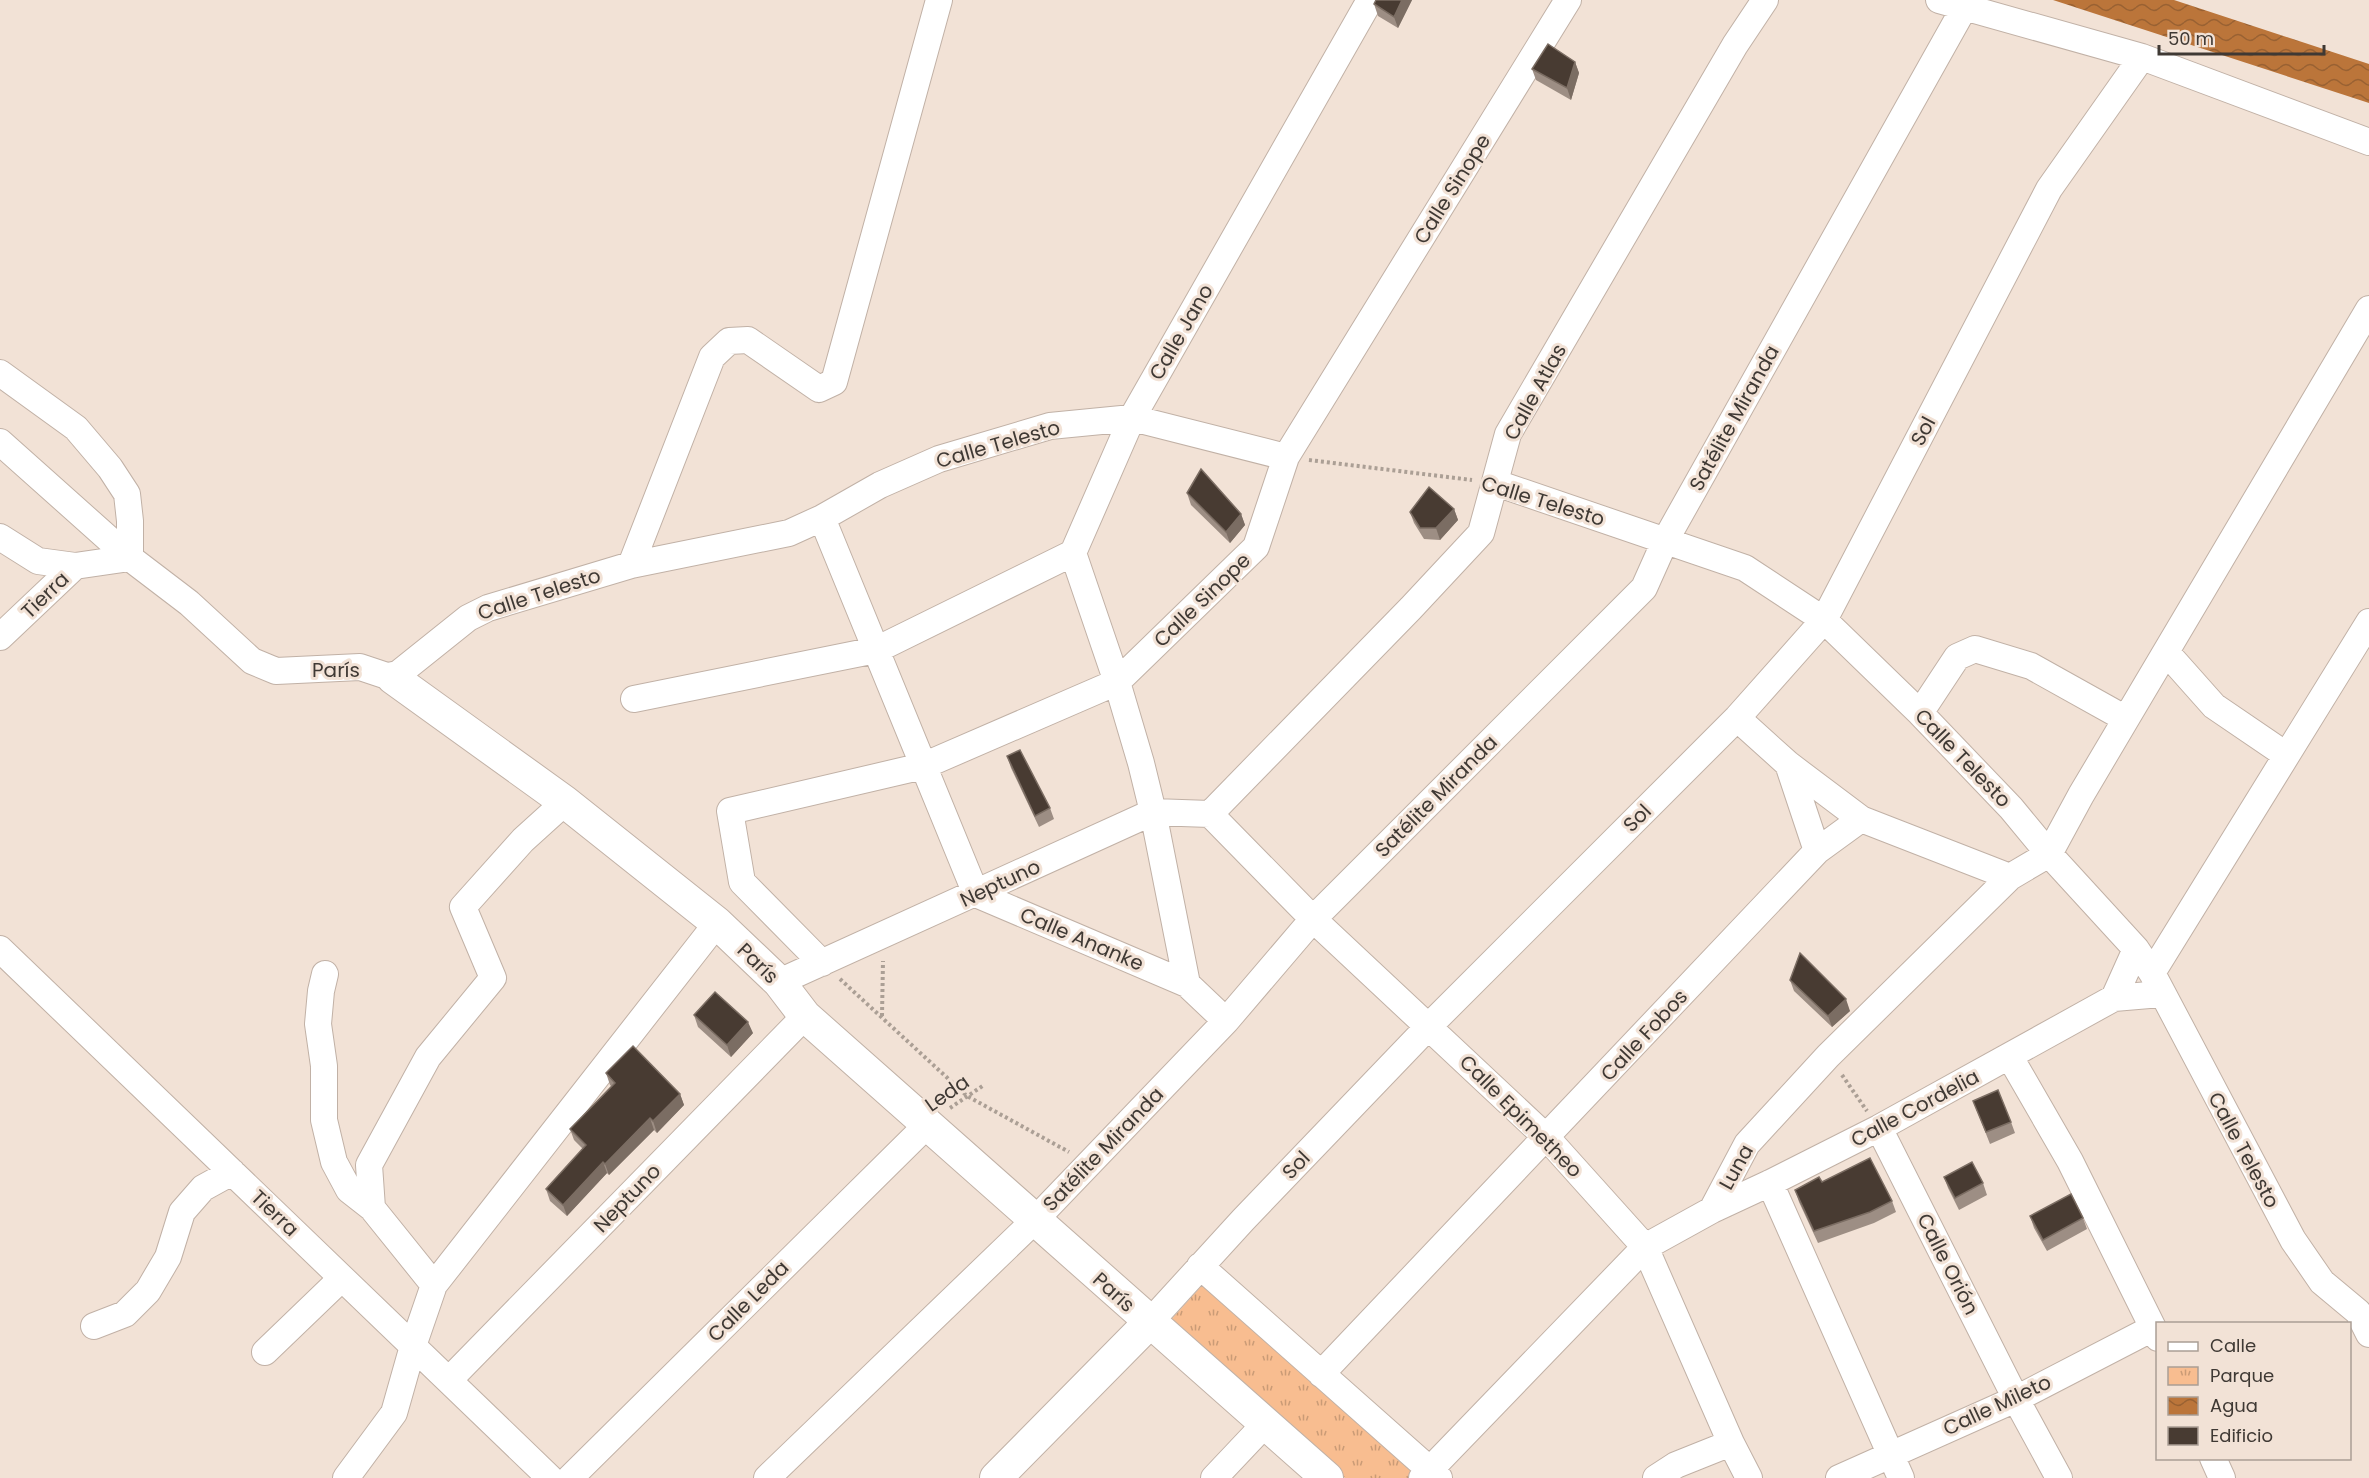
<svg xmlns="http://www.w3.org/2000/svg" width="2369" height="1478" font-family="Poppins,sans-serif">
	<defs>
		<pattern id="park-tufts" width="24" height="20" patternUnits="userSpaceOnUse" patternTransform="scale(1.5)"><rect width="24" height="20" fill="#f8bd90"/><path d="M3 7l-1-3M5 7V3M7 7l1-3M15 17l-1-3M17 17v-4M19 17l1-3" fill="none" stroke="#ca9b76"/></pattern>
		<pattern id="water-waves" width="16" height="10" patternUnits="userSpaceOnUse" patternTransform="scale(1.5)"><rect width="16" height="10" fill="#bb753a"/><path d="M0 5q4-4 8 0t8 0" fill="none" stroke="#996132"/></pattern>
	</defs>
	<rect width="100%" height="100%" fill="#f2e2d6"/>
	<path fill="url(#park-tufts)" d="M1205,1282l212,188 -7,8h-65l-176,-156z"/>
	<path fill="url(#water-waves)" d="M2053,0h121l195,64v39z"/>
	<g fill="none" stroke-linecap="round" stroke-linejoin="round">
		<g stroke="#c1b1a6" stroke-width="28">
			<path id="minor" d="M1939,0l203,57 227,85
				M0,373l76,55 34,40 17,26 3,27v37
				M0,442l130,116 59,45 63,58 24,10 84,-4 33,11 75,-60 20,-10 143,-43 158,-32 33,-15 58,-33 59,-26 111,-33 82,-8 154,39
				M1496,483l249,85 79,52 96,93 91,95 38,46 87,95 16,24 141,267 29,42 36,30 11,22
				M822,518l154,376 211,90
				M0,537l38,24 37,5 55,-8
				M631,565l81,-208 17,-16 19,-1 71,49 15,-7 105,-382
				M0,637l75,-71
				M2166,652l48,54 72,49
				M634,699l242,-49 197,-97
				M1920,713l37,-56 18,-8 56,17 95,53
				M1737,718l51,46 73,55 149,58
				M1788,764l29,87
				M1210,814l103,105 234,219 98,109 86,196 18,35
				M0,949l550,529
				M822,963l-80,-81 -12,-71 193,-45 194,-84 139,-135 30,-90 282,-457
				M2152,973l217,-351
				M325,974l-4,17 -3,33 6,42v54l10,42 15,28 23,18
				M779,982l374,-170 57,2 201,-206 70,-75 27,-99 227,-389 30,-45
				M2114,998l22,-49
				M1226,1021l-39,-37 -34,-172 -12,-49 -24,-81 -44,-129 59,-135 238,-418
				M2010,1057l60,104 88,177
				M1879,1128l137,271 43,79
				M1770,1183l131,295
				M1712,1210l58,-27 109,-55 235,-130 47,-4
				M1200,1266l239,212
				M434,1285l-62,-77 -3,-43 59,-108 65,-79 -30,-71 60,-67 42,-38
				M1149,1323l94,-103 186,-194 308,-308 87,-98 225,-431 93,-132
				M94,1326l31,-12 23,-23 20,-34 14,-45 21,-24 29,-16
				M265,1352l77,-74
				M1321,1374l496,-523 44,-32
				M449,1380l356,-364
				M2213,1458l9,20
				M346,1478l48,-65 19,-67 21,-61 283,-362
				M570,1478l357,-353
				M767,1478l267,-257 192,-200 87,-102 331,-331 21,-47 299,-533
				M1214,1478l51,-54
				M1422,1478l223,-231 67,-37 35,-66 81,-88 182,-179 39,-23 32,-59 288,-486
				M1656,1478l20,-13 55,-22
				M1839,1478l177,-79 137,-71"/>
		</g>
		<g stroke="#c1b1a6" stroke-width="34">
			<path id="tertiary" d="M393,678l172,124 152,121 62,59 26,34 522,462
				M996,1478l153,-155"/>
		</g>
		<path stroke="#ab9f95" stroke-width="4" stroke-dasharray="3 3" stroke-linecap="butt" d="M1309,460l163,20
			M840,979l127,117 102,56
			M882,1016l1,-55
			M1842,1075l25,36
			M950,1108l34,-23"/>
		<use href="#minor" stroke="#fff" stroke-width="26"/>
		<use href="#tertiary" stroke="#fff" stroke-width="32"/>
	</g>
	<path fill="#9d8e84" d="M1376,0h36l-14,28 -20,-12 -4,-12z
		M1575,62l4,11 -8,27 -35,-20 -4,-11z
		M1187,493l54,21 4,11 -15,18 -39,-38z
		M1454,509l4,11 -18,20 -16,-1 -10,-16 -4,-11z
		M1007,756l43,52 4,11 -15,8 -28,-59z
		M1790,980l60,31 -18,16 -38,-36z
		M694,1015l59,18 -22,24 -33,-30z
		M606,1073l74,21 4,11 -27,28 -3,-3 -45,45 -2,-2 -40,43 -17,-15 -4,-12 37,-40 -9,-9 -4,-11 41,-43 -1,-1z
		M1973,1101l38,21 4,11 -25,11z
		M1944,1177l39,6 4,12 -28,15 -11,-22z
		M1822,1182l70,19 4,11 -22,11 -56,20 -19,-41 -4,-12z
		M2030,1216l53,2 4,11 -40,22 -13,-23z"/>
	<path fill="#7b6d63" d="M1402,0h10l-14,28 -4,-11z
		M1575,62l4,11 -8,27 -4,-12z
		M1454,509l4,11 -18,20 -4,-12z
		M1241,514l4,11 -15,18 -4,-11z
		M1846,999l4,12 -18,16 -4,-11z
		M748,1022l5,11 -22,24 -4,-12z
		M680,1094l4,11 -27,28 -4,-12z
		M650,1118l4,12 -45,45 -4,-11z
		M603,1162l4,11 -40,43 -4,-11z"/>
	<path fill="#483b32" stroke="#7b6d63" stroke-width="1.5" d="M1376,0h26l-8,17 -20,-13z
		M1548,44l27,18 -8,26 -35,-19z
		M1201,469l40,45 -15,18 -39,-39z
		M1429,487l25,22 -18,19h-16l-10,-16z
		M1020,750l30,58 -15,8 -28,-60z
		M1800,953l46,46 -18,17 -38,-36z
		M715,992l33,30 -21,23 -33,-30z
		M633,1046l47,48 -27,27 -3,-3 -45,46 -2,-2 -40,43 -17,-16 40,-44 -16,-16 45,-46 -9,-10z
		M1998,1090l13,32 -25,10 -13,-31z
		M1870,1158l22,43 -22,11 -56,19 -19,-41 24,-13 3,5z
		M1972,1162l11,21 -28,15 -11,-21z
		M2071,1194l12,24 -40,22 -13,-24z"/>
	<g text-anchor="middle" dominant-baseline="central" stroke-width="6" stroke-linejoin="round" paint-order="stroke">
		<g font-size="20" fill="#3f3934" stroke="#f2e2d6">
			<text transform="translate(1452 189) rotate(-58)">Calle Sinope</text>
			<text transform="translate(1181 332) rotate(-60)">Calle Jano</text>
			<text transform="translate(1535 392) rotate(-61)">Calle Atlas</text>
			<text transform="translate(1734 418) rotate(-61)">Satélite Miranda</text>
			<text transform="translate(1923 431) rotate(-62)">Sol</text>
			<text transform="translate(998 444) rotate(-16)">Calle Telesto</text>
			<text transform="translate(1543 501) rotate(17)">Calle Telesto</text>
			<text transform="translate(539 594) rotate(-18)">Calle Telesto</text>
			<text transform="translate(45 595) rotate(-44)">Tierra</text>
			<text transform="translate(1202 600) rotate(-44)">Calle Sinope</text>
			<text x="336" y="670">París</text>
			<text transform="translate(1963 758) rotate(46)">Calle Telesto</text>
			<text transform="translate(1436 796) rotate(-45)">Satélite Miranda</text>
			<text transform="translate(1637 818) rotate(-45)">Sol</text>
			<text transform="translate(1000 883) rotate(-25)">Neptuno</text>
			<text transform="translate(1082 939) rotate(23)">Calle Ananke</text>
			<text transform="translate(758 963) rotate(44)">París</text>
			<text transform="translate(1644 1035) rotate(-47)">Calle Fobos</text>
			<text transform="translate(947 1093) rotate(-35)">Leda</text>
			<text transform="translate(1915 1108) rotate(-28)">Calle Cordelia</text>
			<text transform="translate(1521 1116) rotate(45)">Calle Epimetheo</text>
			<text transform="translate(1103 1149) rotate(-46)">Satélite Miranda</text>
			<text transform="translate(2244 1150) rotate(62)">Calle Telesto</text>
			<text transform="translate(1296 1165) rotate(-46)">Sol</text>
			<text transform="translate(1736 1167) rotate(-61)">Luna</text>
			<text transform="translate(627 1198) rotate(-46)">Neptuno</text>
			<text transform="translate(275 1213) rotate(44)">Tierra</text>
			<text transform="translate(1948 1264) rotate(63)">Calle Orión</text>
			<text transform="translate(1114 1292) rotate(42)">París</text>
			<text transform="translate(748 1301) rotate(-45)">Calle Leda</text>
			<text transform="translate(1997 1405) rotate(-25)">Calle Mileto</text>
		</g>
	</g>
	<rect x="2156" y="1322" width="195" height="138" fill="#f2e2d6" stroke="#aa9e95" stroke-width="1.5"/>
	<rect x="2168" y="1342" width="30" height="9" fill="#ffffff" stroke="#aa9e95" stroke-width="1.5"/>
	<text x="2210" y="1352" font-size="18" fill="#3f3934">Calle</text>
	<rect x="2168" y="1367" width="30" height="18" fill="url(#park-tufts)" stroke="#aa9e95" stroke-width="1.5"/>
	<text x="2210" y="1382" font-size="18" fill="#3f3934">Parque</text>
	<rect x="2168" y="1397" width="30" height="18" fill="url(#water-waves)" stroke="#aa9e95" stroke-width="1.5"/>
	<text x="2210" y="1412" font-size="18" fill="#3f3934">Agua</text>
	<rect x="2168" y="1427" width="30" height="18" fill="#483b32" stroke="#aa9e95" stroke-width="1.5"/>
	<text x="2210" y="1442" font-size="18" fill="#3f3934">Edificio</text>
	<path d="M2159 45v9h165v-9" fill="none" stroke="#3f3934" stroke-width="3"/>
	<text x="2168" y="45" font-size="18" fill="#3f3934" stroke="#f2e2d6" stroke-width="4.5" paint-order="stroke">50 m</text>
</svg>
